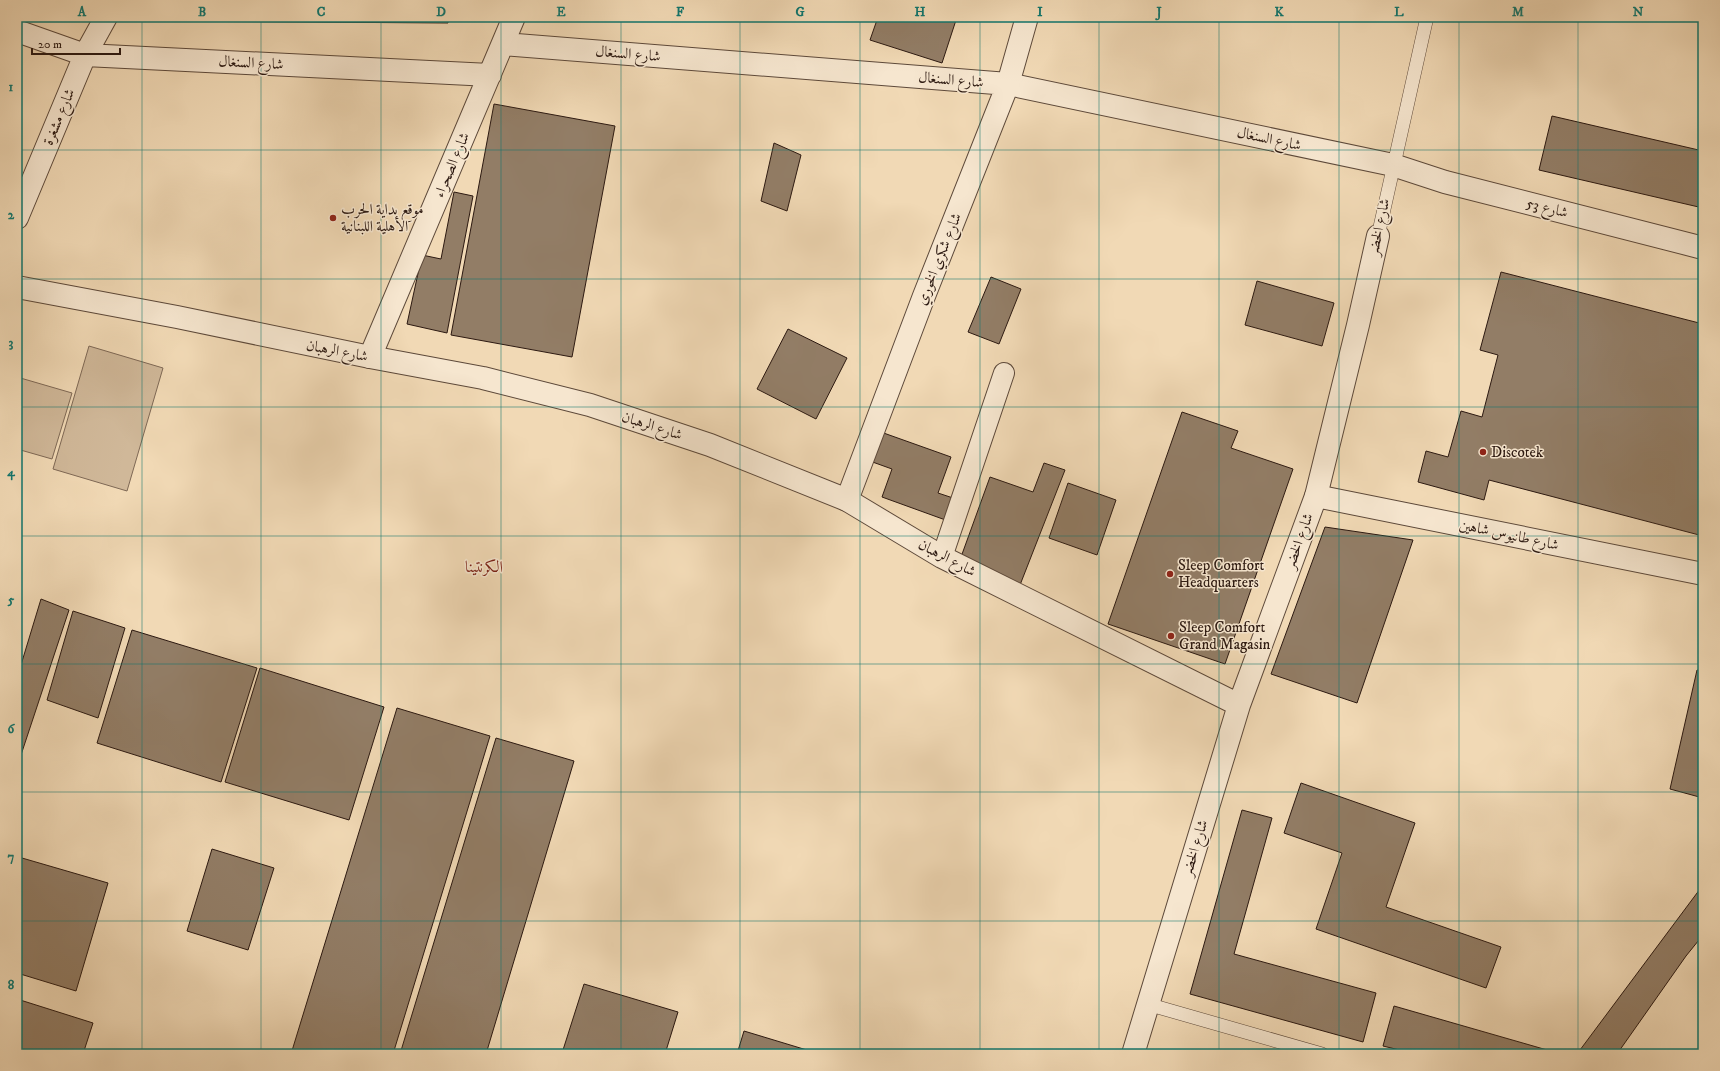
<svg xmlns="http://www.w3.org/2000/svg" width="1720" height="1071" font-family="'IM FELL DW Pica',Amiri,serif">
	<rect width="100%" height="100%" fill="#f1d9b5"/>
	<filter id="stains"><feTurbulence type="fractalNoise" baseFrequency=".005" numOctaves="4"/><feColorMatrix values="0 0 0 0 .2 0 0 0 0 .09 0 0 0 0 .02 0 0 0 .5 -.17"/></filter>
	<radialGradient id="worn" r=".72"><stop offset=".6" stop-color="#630" stop-opacity="0"/><stop offset="1" stop-color="#630" stop-opacity=".3"/></radialGradient>
	<path fill="#d0b899" stroke="#7e6855" d="M89,346l74,22 -36,123 -74,-22z
		M17,377l55,16 -20,66 -35,-10z"/>
	<path fill="#927d66" stroke="#2c1911" d="M153,17h295v6l-297,-2z
		M878,17h79l-15,46 -72,-23z
		M494,104l121,22 -43,231 -121,-22z
		M1552,116l151,35v57l-164,-38z
		M774,143l27,12 -14,56 -26,-10z
		M454,192l19,4 -26,137 -40,-9 15,-69 19,4z
		M1501,272l202,52v212l-214,-56 -5,20 -66,-18 8,-31 22,6 13,-46 21,6 16,-62 -18,-5z
		M991,277l30,12 -22,55 -31,-12z
		M1257,281l77,22 -12,43 -77,-21z
		M788,329l59,29 -31,61 -59,-30z
		M1182,412l56,19 -7,17 62,21 -68,195 -117,-40z
		M878,431l73,26 -13,36 21,7 -8,22 -69,-25 10,-28 -25,-9z
		M1044,463l21,7 -45,115 -59,-28 29,-80 43,15z
		M1068,483l48,17 -19,55 -48,-17z
		M1325,527l88,13 -56,163 -86,-29z
		M41,599l28,11 -52,157v-89z
		M73,611l52,17 -27,90 -51,-18z
		M132,630l125,38 -36,114 -124,-39z
		M260,668l124,39 -35,113 -124,-38z
		M1697,670l6,1v127l-33,-9z
		M397,708l93,28 -97,318h-102z
		M496,738l78,23 -88,293h-86z
		M1301,783l114,40 -29,84 115,40 -15,41 -170,-59 26,-76 -58,-20z
		M1242,810l30,8 -38,136 142,39 -13,49 -173,-48z
		M212,849l62,19 -26,82 -61,-19z
		M22,858l86,25 -32,108 -59,-18v-99z
		M1703,885v50l-17,21 -69,98h-40z
		M584,984l94,28 -13,42h-89l-13,-4z
		M17,999l76,24 -10,31h-66z
		M1394,1006l167,48h-145l-33,-8z
		M744,1031l76,23h-83z"/>
	<g fill="none" stroke-linecap="round" stroke-linejoin="round">
		<g stroke="#5d493a" stroke-width="14">
			<path id="service" d="M1378,236l49,-219
				M1147,1004l175,50"/>
		</g>
		<g stroke="#5d493a" stroke-width="22">
			<path id="pedestrian" d="M942,557l62,-184"/>
		</g>
		<g stroke="#5d493a" stroke-width="24">
			<path id="minor" d="M17,31l68,24 405,20
				M503,44l505,40 385,81 52,17 258,66
				M17,218l68,-163 21,-38
				M370,357l144,-340
				M1316,496l42,-171 20,-89
				M847,500l77,-204 84,-212 19,-67"/>
		</g>
		<g stroke="#5d493a" stroke-width="24">
			<path id="tertiary" d="M17,287l160,30 193,40 113,21 107,27 120,40 137,55 95,57 297,148
				M1133,1054l106,-349 77,-209 387,78"/>
		</g>
		<use href="#service" stroke="#f6e6cf" stroke-width="13"/>
		<use href="#pedestrian" stroke="#f6e6cf" stroke-width="20"/>
		<use href="#minor" stroke="#f6e6cf" stroke-width="22"/>
		<use href="#tertiary" stroke="#f6e6cf" stroke-width="22"/>
	</g>
	<path fill="none" stroke="#0f766e" stroke-width="1" stroke-opacity="0.55" d="M142,17v1037M261,17v1037M381,17v1037M501,17v1037M621,17v1037M740,17v1037M860,17v1037M980,17v1037M1099,17v1037M1219,17v1037M1339,17v1037M1459,17v1037M1578,17v1037M17,150h1686M17,279h1686M17,407h1686M17,536h1686M17,664h1686M17,792h1686M17,921h1686"/>
	<g fill="#8f2418" stroke="#f6e6cf" stroke-width="1.5">
		<circle cx="333" cy="218" r="4"/>
		<circle cx="1483" cy="452" r="4"/>
		<circle cx="1170" cy="574" r="4"/>
		<circle cx="1171" cy="636" r="4"/>
	</g>
	<g text-anchor="middle" dominant-baseline="central" stroke-width="3" stroke-linejoin="round" paint-order="stroke">
		<g font-size="15" fill="#2c1911" stroke="#f6e6cf">
			<text transform="translate(628 54) rotate(5)">شارع السنغال</text>
			<text transform="translate(251 63) rotate(3)">شارع السنغال</text>
			<text transform="translate(951 80) rotate(5)">شارع السنغال</text>
			<text transform="translate(59 117) rotate(-67)">شارع مشغرة</text>
			<text transform="translate(1269 139) rotate(12)">شارع السنغال</text>
			<text transform="translate(452 165) rotate(-67)">شارع الصحراء</text>
			<text transform="translate(1547 208) rotate(14)">شارع 53</text>
			<text transform="translate(1379 227) rotate(-78)">شارع الخضر</text>
			<text transform="translate(939 259) rotate(-68)">شارع شكري الخوري</text>
			<text transform="translate(337 351) rotate(11)">شارع الرهبان</text>
			<text transform="translate(652 426) rotate(18)">شارع الرهبان</text>
			<text transform="translate(1509 535) rotate(12)">شارع طانيوس شاهين</text>
			<text transform="translate(1299 541) rotate(-70)">شارع الخضر</text>
			<text transform="translate(947 558) rotate(28)">شارع الرهبان</text>
			<text transform="translate(1195 848) rotate(-73)">شارع الخضر</text>
		</g>
		<g font-size="15" fill="#2c1911" stroke="#f6e6cf" text-anchor="start">
			<text x="341" y="209">موقع بداية الحرب<tspan x="341" dy="17">الأهلية اللبنانية</tspan></text>
			<text x="1491" y="452">Discotek</text>
			<text x="1178" y="565">Sleep Comfort<tspan x="1178" dy="17">Headquarters</tspan></text>
			<text x="1179" y="627">Sleep Comfort<tspan x="1179" dy="17">Grand Magasin</tspan></text>
		</g>
		<g font-size="16" fill="#7a1f14" stroke="#f6e6cf">
			<text x="484" y="567">الكرنتينا</text>
		</g>
	</g>
	<rect width="1720" height="1071" fill="none" stroke="#f1d9b5" stroke-width="44"/>
	<path d="M32 48v6h88v-6" fill="none" stroke="#2c1911" stroke-width="2"/>
	<text x="38" y="48" font-size="12" fill="#2c1911" stroke="#f6e6cf" stroke-width="3" paint-order="stroke">20 m</text>
	<rect x="22" y="22" width="1676" height="1027" fill="none" stroke="#0f766e" stroke-width="1.5"/>
	<g font-size="13" text-anchor="middle" font-weight="bold" fill="#0f766e">
		<text x="82" y="16">A</text>
		<text x="202" y="16">B</text>
		<text x="321" y="16">C</text>
		<text x="441" y="16">D</text>
		<text x="561" y="16">E</text>
		<text x="680" y="16">F</text>
		<text x="800" y="16">G</text>
		<text x="920" y="16">H</text>
		<text x="1040" y="16">I</text>
		<text x="1159" y="16">J</text>
		<text x="1279" y="16">K</text>
		<text x="1399" y="16">L</text>
		<text x="1518" y="16">M</text>
		<text x="1638" y="16">N</text>
		<text x="11" y="91">1</text>
		<text x="11" y="219">2</text>
		<text x="11" y="347">3</text>
		<text x="11" y="476">4</text>
		<text x="11" y="604">5</text>
		<text x="11" y="733">6</text>
		<text x="11" y="861">7</text>
		<text x="11" y="989">8</text>
	</g>
	<rect width="100%" height="100%" filter="url(#stains)"/>
	<rect width="100%" height="100%" fill="url(#worn)"/>
</svg>
